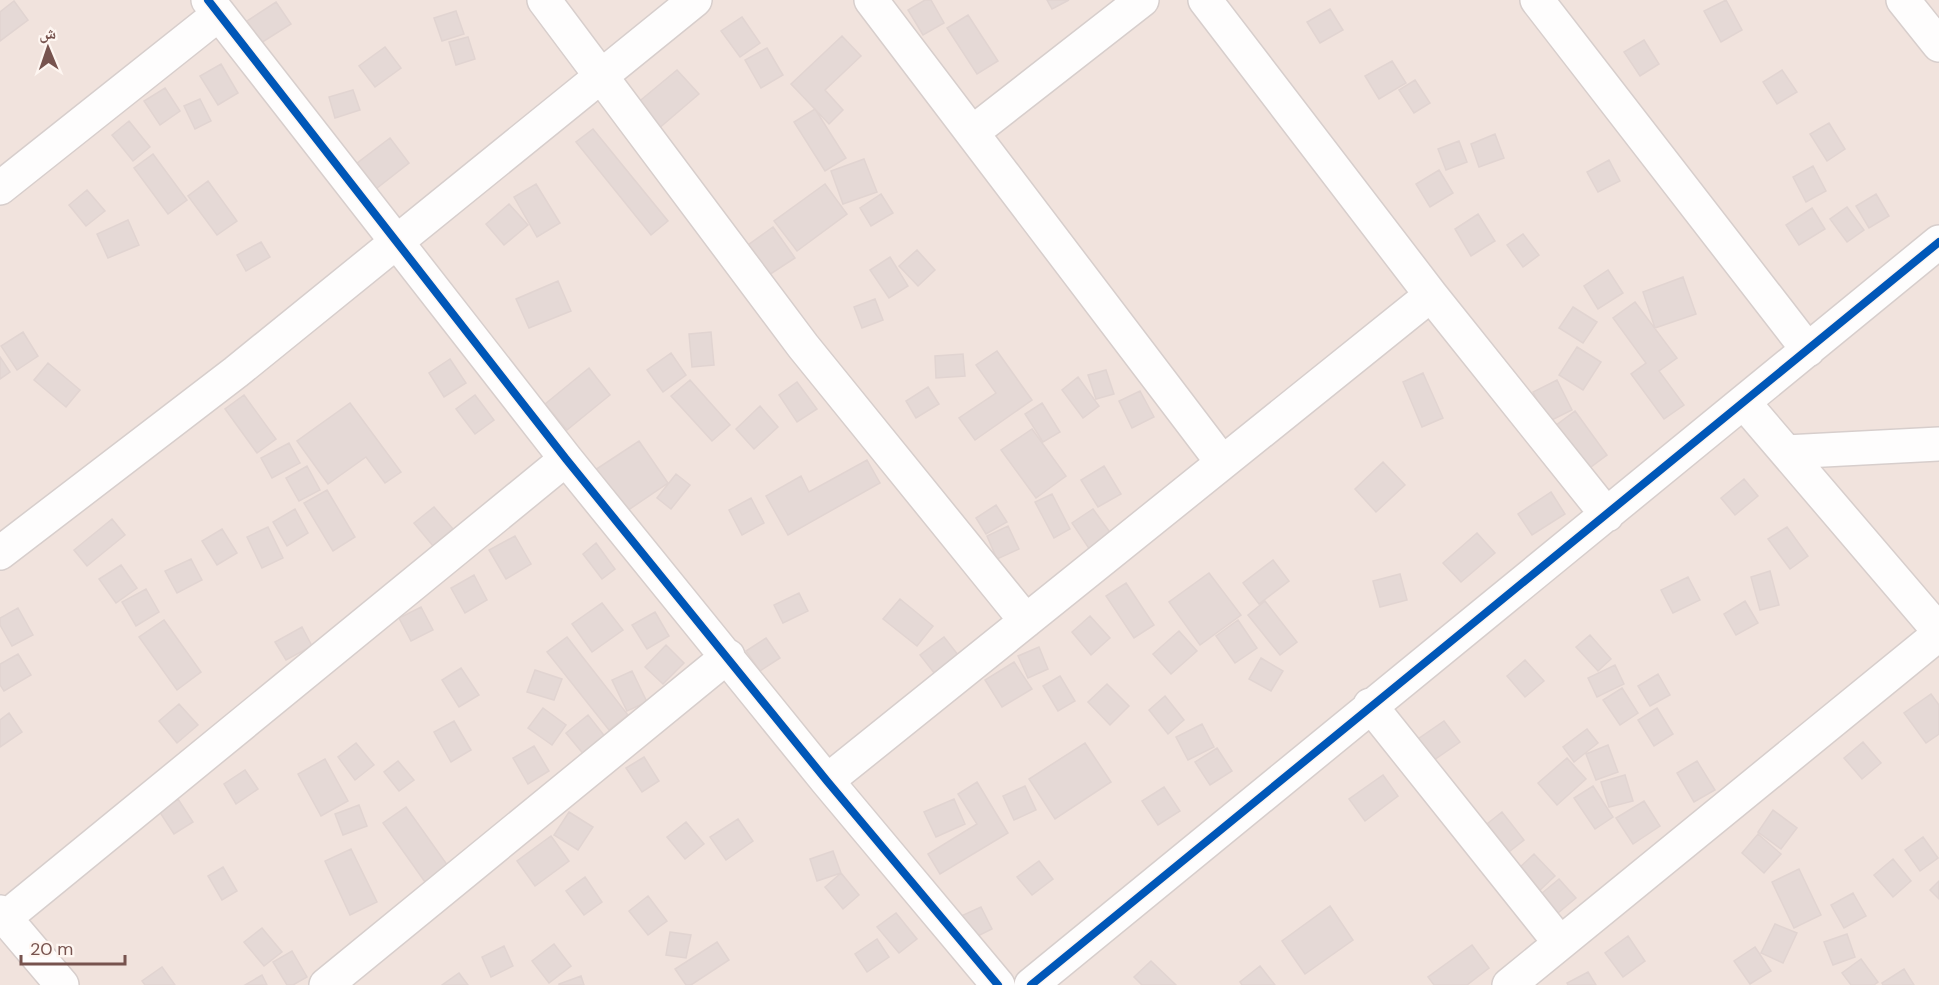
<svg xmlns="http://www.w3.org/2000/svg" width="1939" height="985" font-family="'DM Sans','Noto Naskh Arabic',sans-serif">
	<rect width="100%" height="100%" fill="#f8f2ef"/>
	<path fill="#f1e3dd" d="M0,0h1939v985h-1939z"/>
	<path fill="#e5d9d6" stroke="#e1d4d1" stroke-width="1.5" d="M925,0h6l13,23 -21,12 -15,-25z
		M1047,0h22l-17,9z
		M1726,0l16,30 -21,12 -17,-31z
		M14,1l14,19 -28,21v-29z
		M276,2l15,22 -30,19 -14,-22z
		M1330,9l13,21 -23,13 -13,-21z
		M456,11l8,23 -22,7 -8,-23z
		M968,15l30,46 -21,13 -30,-46z
		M742,17l18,26 -20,14 -19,-26z
		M842,36l19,20 -36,34 18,20 -14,14 -38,-40z
		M468,37l7,22 -19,6 -7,-23z
		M1644,40l15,24 -19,12 -16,-24z
		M385,47l16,21 -26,19 -16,-21z
		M767,48l16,27 -22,13 -16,-28z
		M1392,61l14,22 -27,16 -14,-23z
		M221,64l17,29 -20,12 -18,-29z
		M677,70l22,24 -42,36 -21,-26z
		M1782,70l15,22 -20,12 -14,-22z
		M1415,80l15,23 -16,10 -15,-23z
		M165,88l15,23 -20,14 -16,-24z
		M353,90l7,20 -25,8 -6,-21z
		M200,99l11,22 -16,8 -11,-23z
		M815,109l31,49 -21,13 -31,-49z
		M129,121l21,26 -17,14 -21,-26z
		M1829,123l16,26 -18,12 -17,-27z
		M593,129l75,92 -17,14 -75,-93z
		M1495,134l9,24 -25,9 -8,-23z
		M390,138l19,25 -37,29 -20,-25z
		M1459,141l8,21 -21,8 -8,-21z
		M153,154l34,46 -19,14 -34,-46z
		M864,159l13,33 -34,12 -12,-33z
		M1609,160l11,21 -22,11 -11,-20z
		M1813,166l13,25 -20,11 -13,-25z
		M1439,170l14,23 -23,14 -14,-23z
		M208,181l29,40 -20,14 -29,-39z
		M536,184l24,39 -23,14 -23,-40z
		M825,184l22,30 -50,37 -23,-30z
		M87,190l18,21 -19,15 -17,-21z
		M881,194l12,19 -22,13 -11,-18z
		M1876,194l13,22 -20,12 -13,-22z
		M509,204l19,21 -24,20 -18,-21z
		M1847,207l17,23 -17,12 -17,-23z
		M1812,208l13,21 -26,16 -13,-20z
		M1478,214l17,27 -24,15 -16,-27z
		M128,220l11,25 -31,13 -11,-24z
		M773,227l22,31 -26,17 -21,-30z
		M1523,234l16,21 -16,12 -16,-22z
		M261,242l9,15 -24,14 -9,-16z
		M917,250l18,20 -17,16 -19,-20z
		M890,257l18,29 -19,12 -19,-28z
		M1608,270l15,23 -25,16 -14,-23z
		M1683,277l13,37 -41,14 -12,-36z
		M558,281l13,30 -42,17 -13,-29z
		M875,299l8,21 -21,8 -8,-21z
		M1635,302l42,56 -18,13 25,34 -20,14 -33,-45 15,-11 -33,-45z
		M1573,307l24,15 -14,21 -24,-15z
		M23,332l15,24 -21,14 -16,-24z
		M711,332l3,33 -22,2 -3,-33z
		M1577,347l24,15 -18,28 -24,-15z
		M997,351l35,49 -57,40 -16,-22 37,-25 -20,-28z
		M671,353l15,22 -23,17 -16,-22z
		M963,354l2,22 -29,2 -1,-22z
		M0,357l10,15 -10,7z
		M450,359l16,24 -22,14 -15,-24z
		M48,363l32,27 -14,17 -32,-27z
		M589,368l21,27 -43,35 -22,-26z
		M1106,370l8,24 -18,5 -8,-24z
		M1423,373l20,45 -21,9 -19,-45z
		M1078,377l21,29 -16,12 -21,-28z
		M690,380l40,45 -18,16 -41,-45z
		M1557,380l15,30 -24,12 -15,-30z
		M797,382l20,27 -20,13 -18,-27z
		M928,387l11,17 -23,14 -10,-17z
		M1140,391l14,26 -22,11 -13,-27z
		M244,395l32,44 -19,14 -32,-44z
		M475,395l19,25 -19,14 -19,-25z
		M350,403l51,69 -16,11 -19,-26 -38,27 -31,-43z
		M1042,403l18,29 -17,10 -18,-28z
		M760,406l18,21 -24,22 -18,-20z
		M1575,411l32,44 -20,15 -32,-44z
		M1032,429l34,47 -30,22 -35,-48z
		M639,441l29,42 -44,30 -29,-43z
		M289,443l11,20 -28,15 -11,-20z
		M867,460l13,23 -92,52 -22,-39 35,-20 8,16z
		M1383,462l22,23 -29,27 -21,-23z
		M307,466l13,24 -21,11 -13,-23z
		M1104,466l17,28 -23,13 -17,-27z
		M676,474l14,11 -19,24 -14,-11z
		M1744,479l14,17 -23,19 -14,-17z
		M327,490l28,47 -22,14 -29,-48z
		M1551,492l14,22 -33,21 -14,-21z
		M1052,494l18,35 -16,9 -19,-36z
		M751,498l13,25 -22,12 -13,-25z
		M996,505l11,17 -21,12 -10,-16z
		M434,507l19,22 -20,17 -19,-23z
		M295,509l13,24 -21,13 -14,-24z
		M1093,509l19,26 -22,15 -18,-27z
		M112,519l13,16 -38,31 -13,-16z
		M1008,526l11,23 -22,10 -10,-23z
		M268,527l15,31 -21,10 -15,-31z
		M1787,527l21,29 -18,13 -22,-30z
		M222,529l15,24 -20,12 -15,-24z
		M1477,533l18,20 -34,29 -18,-19z
		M515,536l16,28 -25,15 -17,-29z
		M596,543l19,26 -13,10 -19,-25z
		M191,559l11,21 -25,13 -12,-22z
		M1273,560l16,21 -30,23 -16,-21z
		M121,565l16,23 -21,15 -17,-24z
		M1770,571l9,34 -19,5 -9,-33z
		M1209,573l32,42 -41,30 -31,-43z
		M1400,574l7,26 -27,7 -7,-26z
		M474,575l13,25 -22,13 -14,-25z
		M1688,577l12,23 -27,13 -12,-23z
		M1126,583l28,42 -20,13 -28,-42z
		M146,589l13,23 -23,14 -14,-24z
		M799,593l9,18 -25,12 -9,-18z
		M900,599l33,27 -16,20 -34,-27z
		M1265,601l32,41 -17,13 -32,-40z
		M1745,601l13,22 -22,12 -12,-21z
		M602,603l21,27 -31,22 -20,-28z
		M421,607l12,23 -22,11 -12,-23z
		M18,608l15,27 -21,11 -12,-21v-7z
		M655,612l14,24 -22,13 -15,-24z
		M1090,616l20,22 -19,17 -19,-23z
		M164,620l37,52 -24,18 -38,-53z
		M1238,620l19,28 -22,15 -19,-27z
		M302,627l10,19 -26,14 -11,-18z
		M1179,631l18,20 -26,23 -18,-20z
		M1590,635l21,24 -13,12 -22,-24z
		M567,637l61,78 -19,15 -62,-78z
		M944,637l15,19 -24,18 -15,-19z
		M766,638l14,20 -20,13 -14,-20z
		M666,645l18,18 -21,21 -18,-17z
		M1039,647l9,22 -20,9 -10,-22z
		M18,654l13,21 -27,16 -4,-6v-21z
		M1261,658l22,13 -12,20 -22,-12z
		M1525,660l19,21 -19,16 -18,-21z
		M1014,662l18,27 -30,18 -17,-27z
		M1615,665l9,19 -27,13 -9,-19z
		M461,668l18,27 -20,12 -17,-27z
		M535,670l27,9 -8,21 -27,-8z
		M632,671l15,31 -20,9 -15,-31z
		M1658,674l12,21 -20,11 -12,-20z
		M1060,676l15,25 -17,10 -15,-25z
		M1107,684l22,22 -19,19 -22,-23z
		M1622,688l16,25 -18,12 -17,-25z
		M1931,694l8,11v29l-13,9 -22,-30z
		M1165,696l19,24 -16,14 -19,-24z
		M179,704l19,21 -21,18 -18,-22z
		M543,708l23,17 -14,20 -24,-17z
		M1657,708l16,26 -19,12 -16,-26z
		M9,713l13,19 -22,15v-27z
		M588,715l19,24 -22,17 -19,-23z
		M454,721l17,29 -20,12 -17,-30z
		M1444,721l16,21 -26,18 -16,-21z
		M1202,724l12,23 -26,13 -12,-23z
		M1587,729l11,14 -24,19 -11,-15z
		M1863,742l18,21 -19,16 -18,-21z
		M356,743l18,22 -19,15 -17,-23z
		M1085,743l26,39 -56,37 -26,-40z
		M1608,745l10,27 -22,8 -10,-26z
		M534,746l15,25 -21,13 -15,-26z
		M1217,748l15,23 -22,14 -15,-23z
		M644,757l15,24 -17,11 -16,-24z
		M1567,758l19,21 -29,26 -19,-22z
		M325,759l23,42 -27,15 -23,-42z
		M398,761l16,19 -15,11 -15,-19z
		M1697,761l18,29 -21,12 -17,-29z
		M245,770l13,19 -22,15 -12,-20z
		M1383,775l15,21 -33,25 -16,-22z
		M1625,775l8,26 -24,6 -8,-25z
		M977,782l31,51 -68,41 -12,-20 49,-30 -19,-30z
		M1025,786l11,24 -22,10 -11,-24z
		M1593,786l20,31 -18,12 -21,-31z
		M1164,787l16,24 -22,14 -16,-24z
		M178,799l15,23 -19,12 -15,-23z
		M954,799l11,25 -29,13 -12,-25z
		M1644,801l16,25 -27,18 -17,-26z
		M359,805l8,21 -24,9 -8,-21z
		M406,807l42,59 -23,16 -42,-59z
		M1773,810l24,18 -16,21 -23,-17z
		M569,812l24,15 -15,23 -24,-15z
		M1502,812l22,28 -19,15 -22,-28z
		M738,819l15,22 -27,19 -16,-23z
		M686,822l18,22 -19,15 -18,-22z
		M1758,834l23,20 -17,19 -22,-20z
		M551,836l18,25 -34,25 -18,-25z
		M1923,837l15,21 -18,13 -15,-21z
		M351,849l26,53 -27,13 -25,-54z
		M833,851l8,22 -24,8 -7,-22z
		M1534,854l21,22 -17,16 -21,-22z
		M1893,859l18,22 -18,16 -19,-22z
		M1039,861l14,18 -21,16 -15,-18z
		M223,867l14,24 -15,9 -14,-24z
		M1799,869l22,46 -27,13 -22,-46z
		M841,873l18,22 -16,14 -18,-22z
		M585,877l17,25 -18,13 -18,-24z
		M1559,879l17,19 -18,15 -17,-19z
		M1939,881v18l-9,-9z
		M1853,893l13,23 -22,12 -13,-23z
		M648,896l19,25 -19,14 -19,-24z
		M1330,906l23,34 -48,34 -23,-33z
		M981,907l11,22 -20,10 -11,-23z
		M896,913l21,26 -18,14 -22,-26z
		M1775,924l22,9 -14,30 -22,-10z
		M262,928l20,24 -18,14 -20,-24z
		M670,932l21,3 -5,23 -20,-3z
		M1847,934l8,23 -22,8 -9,-23z
		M1628,936l17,25 -22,16 -18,-24z
		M877,939l12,18 -22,15 -12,-18z
		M717,942l12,18 -38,25h-5l-11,-16z
		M554,944l17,22 -22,17 -17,-22z
		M1472,945l17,23 -22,17h-33l-6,-8z
		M504,946l9,20 -22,11 -9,-20z
		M1755,947l16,24 -21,13 -16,-23z
		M292,951l15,26 -14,8h-6l-14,-23z
		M1861,959l17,23 -4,3h-23l-9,-12z
		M1151,961l25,24h-34l-8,-8z
		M1260,966l15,19h-33l-2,-3z
		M162,967l13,18h-30l-3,-4z
		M1904,969l10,16h-31l-1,-2z
		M1588,972l8,13h-28l-1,-2z
		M459,973l9,12h-26z
		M262,975l5,10h-22z
		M581,976l3,9h-25v-1z"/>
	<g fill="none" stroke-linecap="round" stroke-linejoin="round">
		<g stroke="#d7cecc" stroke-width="36">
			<path id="minor" d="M208,0l358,459 261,322 171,204
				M544,0l259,346 223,275
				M871,0l351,462
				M1205,0l226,295 176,220
				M1537,0l271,350
				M1903,0l36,45
				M973,132l169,-132
				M0,188l219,-174
				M1745,404l194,227
				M1786,452l153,-8
				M0,553l236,-181 459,-372
				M1370,705l190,238
				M827,781l604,-486
				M0,912l62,73
				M5,918l561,-459
				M326,985l402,-329
				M1031,985c302,-249 606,-494 908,-743
				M1509,985l430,-351"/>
		</g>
		<use href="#minor" stroke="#fefdfd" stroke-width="33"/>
		<g stroke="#fef6f1" stroke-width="11">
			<path id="cycleway" d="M208,0l358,459 261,322 171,204
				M1031,985c302,-249 606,-494 908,-743"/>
		</g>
		<use href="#cycleway" stroke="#0057b8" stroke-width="8"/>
	</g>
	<g transform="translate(48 48) rotate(358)" stroke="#fef6f1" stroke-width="4.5" paint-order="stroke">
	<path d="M0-4.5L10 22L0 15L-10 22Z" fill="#77534e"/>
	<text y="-9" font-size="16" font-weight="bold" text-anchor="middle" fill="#77534e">ش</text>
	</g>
	<path d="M21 955v9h104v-9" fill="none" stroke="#77534e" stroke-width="3"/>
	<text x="30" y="955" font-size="18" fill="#77534e" stroke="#fef6f1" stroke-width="4.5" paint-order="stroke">20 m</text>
</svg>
